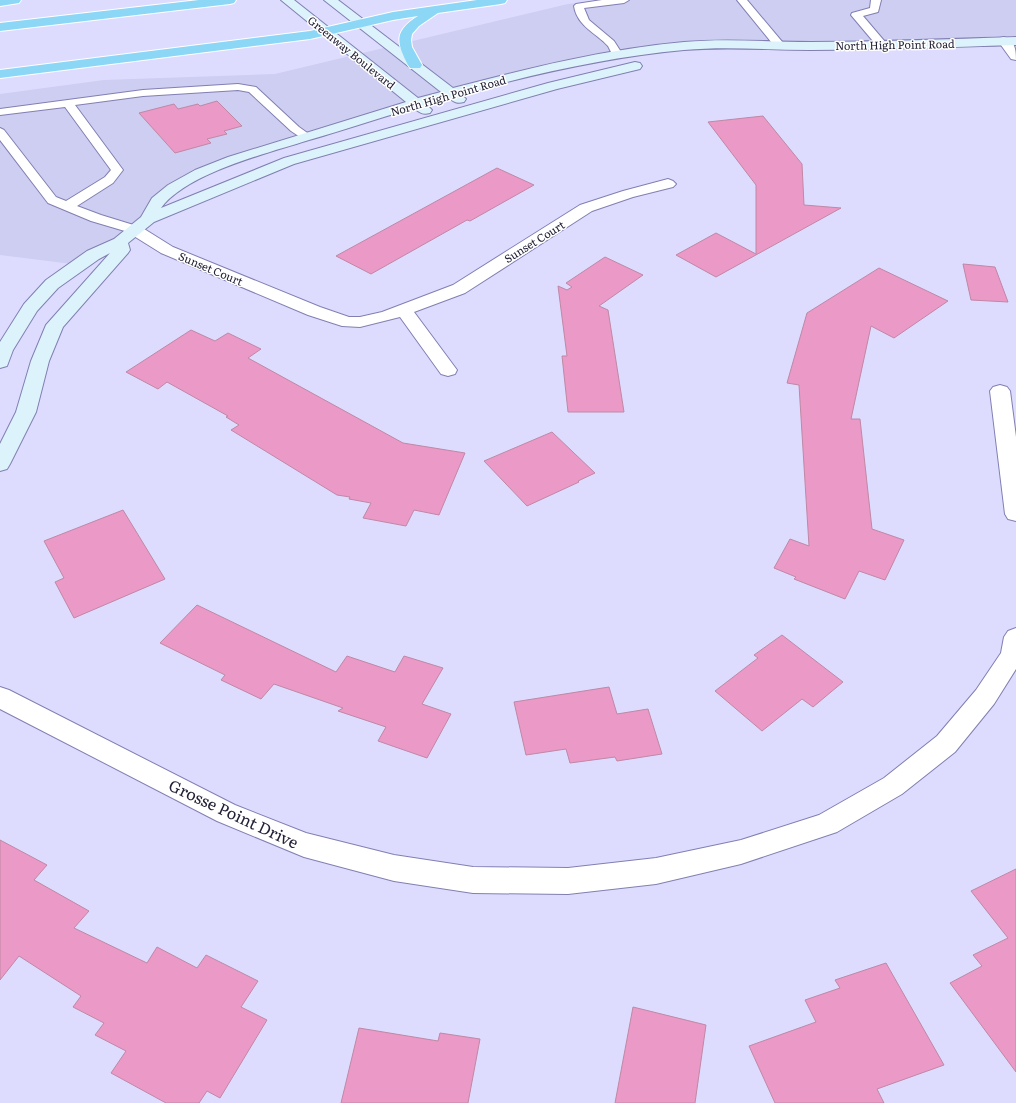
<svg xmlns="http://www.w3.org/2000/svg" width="1016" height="1103" font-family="Literata,serif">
	<rect width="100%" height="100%" fill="#dddcfe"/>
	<path fill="#cecdf2" d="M607,0h409v41l-328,5 -147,24 -248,71 -108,40 -37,38 -68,46 -80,-10v-161l104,-14 171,-6 293,-70z"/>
	<path fill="#eb99c6" stroke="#bf88a6" d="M217,101l25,25 -18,5 3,3 -20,5 4,4 -36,10 -36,-40 35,-9 4,5 20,-5 2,2z
		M763,116l39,48 2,41 37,3 -125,69 -40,-22 40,-22 40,21v-69l-48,-63z
		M497,168l37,17 -64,36 -3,-1 -96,54 -35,-18z
		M605,257l38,18 -44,31 9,4 16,102h-56l-6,-56h5l-9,-70 9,4 5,-3 -6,-4z
		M963,264l32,3 13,35 -37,-2z
		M879,268l69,33 -54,37 -23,-12 -20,93h9l12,110 32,11 -19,40 -26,-9 -14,28 -51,-20 2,-2 -22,-9 16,-29 19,7 -10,-161 -12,-2 20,-70z
		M191,330l24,11 13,-8 33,16 -13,9 155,85 62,10 -26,62 -25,-5 -8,16 -43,-8 8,-15 -22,-4 1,-2 -13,-2 -106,-65 8,-5 -13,-8 2,-1 -61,-34 -9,7 -32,-17z
		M552,432l43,41 -17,8 1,1 -52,24 -43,-45z
		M123,510l42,69 -91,39 -19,-36 9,-4 -20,-37z
		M197,605l139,67 11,-16 48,16 9,-16 39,12 -21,36 29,10 -24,44 -49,-17 8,-14 -48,-16 5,-3 -69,-24 -13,15 -40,-19 4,-5 -65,-32z
		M782,635l61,47 -30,25 -11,-8 -40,32 -47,-40 43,-33 -4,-3z
		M609,687l8,27 31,-5 14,45 -45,7 -2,-4 -45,6 -4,-14 -40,6 -12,-53z
		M0,840l47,25 -13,15 55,31 -15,17 73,35 10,-16 40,21 9,-13 52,26 -17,26 26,13 -47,78 -13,-7 -8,12h-33l-55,-30 15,-22 -31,-16 9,-12 -31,-16 8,-11 -62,-40 -19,24z
		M1016,869v203l-66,-89 32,-17 -9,-11 35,-17 -37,-47z
		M886,963l58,102 -67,24 7,14h-109l-26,-57 67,-24 -11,-22 35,-12 -5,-8z
		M633,1007l73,18 -11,78h-80z
		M359,1028l79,13 2,-8 40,6 -12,64h-127z"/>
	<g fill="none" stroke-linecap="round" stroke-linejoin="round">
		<g stroke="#817fb2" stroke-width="2">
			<path id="lane" d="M602,0h27l-5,3 -40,5 5,12 25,21 9,14 -1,2h-8c-2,-3 -4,-7 -6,-11 -12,-13 -31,-20 -34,-40l2,-2z
				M737,0h10l37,44 1,2 -1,2h-8z
				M871,0h10l-3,12 -15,4 23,27 1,2 -1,2h-8l-27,-32 1,-2 18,-5z
				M238,84l18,3 43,40 14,10 -2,2h-8l-12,-8 -42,-39 -11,-2 -95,6 -68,9 48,65 -10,13 -36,23 24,9 39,12 2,3 -2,3 -5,1 -44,-13 -43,-18 -48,-63v-12l4,2 52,67 10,4 39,-24 6,-7 -46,-63 -65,8v-6l143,-19z"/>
		</g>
		<g stroke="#817fb2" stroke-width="2">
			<path id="street" d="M1004,37c11,3 12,13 12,23l-5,-1 -13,-18 2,-3z
				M668,179l5,2 3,3 -3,3 -40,10 -41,14 -127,82 -51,19 43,58 -2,4 -7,2 -7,-2 -41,-57 -40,10 -18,-1 -34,-11 -147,-62 -32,-20 -2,-3 2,-3 6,-2 6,2 32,20 147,60 29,10h11l22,-5 71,-27 127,-80 43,-14z
				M1000,385l7,2 3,4 6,46v84l-8,-2 -3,-5 -15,-123 3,-4z
				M1016,628v41l-22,35 -39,48 -53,42 -65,38 -96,32 -85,20 -88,10 -95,-1 -79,-12 -90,-24 -87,-36 -217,-112v-22l9,3 226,115 71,28 88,22 79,12 95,1 88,-10 85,-18 78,-25 65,-37 53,-42 39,-46 25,-37 3,-16 4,-6z"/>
		</g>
		<g stroke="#817fb2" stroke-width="2">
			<path id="secondary" d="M281,0h13l124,98 23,-6 -117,-92h14l115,88c76,-20 153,-39 231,-46 42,-4 85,0 127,0 68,0 137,-3 205,-5v8c-68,2 -137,5 -206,5 -42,0 -84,-4 -126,0 -76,7 -150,24 -223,44l5,5 -2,3c-7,2 -10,0 -15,-4l-23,6 6,6 -2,3c-7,2 -10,0 -16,-5 -35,10 -70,22 -105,32 -41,13 -122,33 -148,68l123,-50 264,-75 87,-21 5,1 2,3 -2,3 -83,20 -263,75 -140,58 -26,21 2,7 -2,3 -65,74 -14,34 -13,51 -26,52 -3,5 -7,2v-27l16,-32 15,-51 15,-36 64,-72 -11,6 -41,29 -21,23 -24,39 -6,16 -7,2v-26l24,-38 22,-24 41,-29 27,-12 27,-22 11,-19 16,-13 27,-15 33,-13 178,-55z"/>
		</g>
		<g stroke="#fff" stroke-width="2">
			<path id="highway" d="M0,0h21l-2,3 -19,3z
				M199,0h37l-2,3 -4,1 -230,27v-8z
				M477,0h30l-2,3 -4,1 -63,9 -19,13 -7,8 -1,6 1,7 10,18 -2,3h-10l-2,-3c-12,-23 -14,-34 10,-49l-25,4 -83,19 -310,39v-8l310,-39 83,-19z"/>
		</g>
		<use href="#lane" fill="#fff" fill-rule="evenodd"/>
		<use href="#street" fill="#fff" fill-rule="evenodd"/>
		<use href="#secondary" fill="#dcf3fc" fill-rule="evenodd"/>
		<use href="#highway" fill="#8bd7f5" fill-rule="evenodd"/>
	</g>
	<g text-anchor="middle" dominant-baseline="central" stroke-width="3" stroke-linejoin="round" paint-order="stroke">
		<g font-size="11" fill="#222136" stroke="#fff">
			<text transform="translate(895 44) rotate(-1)">North High Point Road</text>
			<text transform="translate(352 52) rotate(39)">Greenway Boulevard</text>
			<text transform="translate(448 95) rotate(-16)">North High Point Road</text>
			<text transform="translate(534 241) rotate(-32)">Sunset Court</text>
			<text transform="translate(211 268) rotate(23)">Sunset Court</text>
		</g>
		<g font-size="16" fill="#222136" stroke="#fff">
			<text transform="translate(234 813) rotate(25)">Grosse Point Drive</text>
		</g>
	</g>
</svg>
